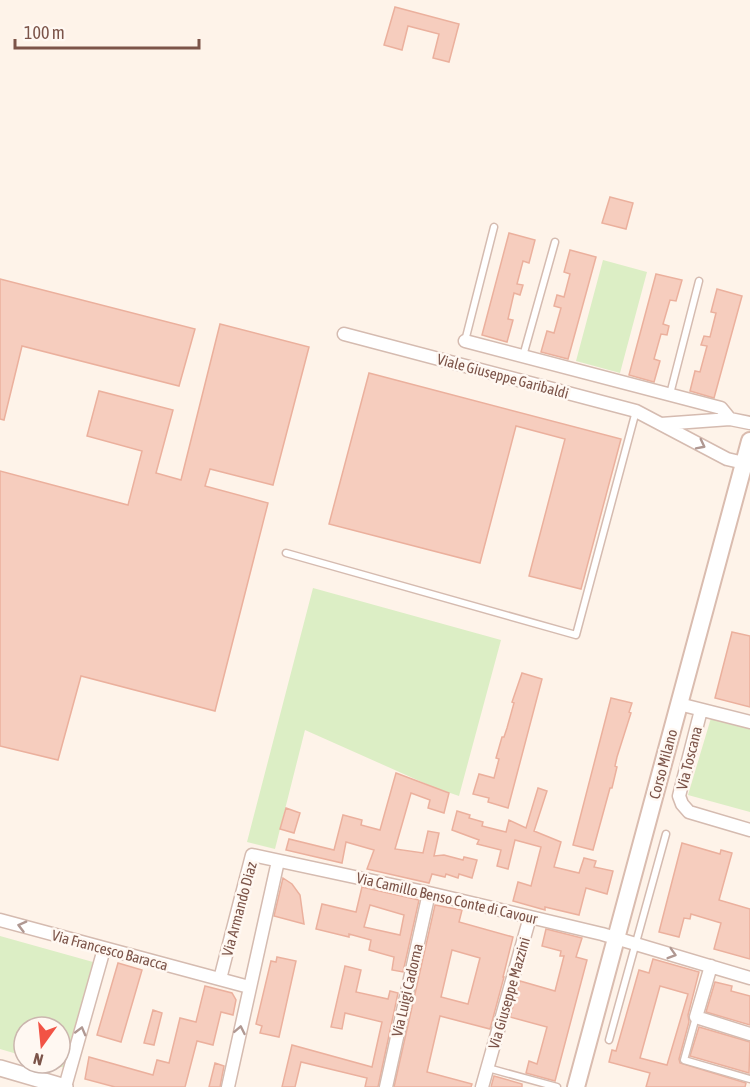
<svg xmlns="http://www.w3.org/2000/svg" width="750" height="1087" font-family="'Asap Condensed',sans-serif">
	<rect width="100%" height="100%" fill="#fef3e9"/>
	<path fill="#dceec5" d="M603,260l44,12 -27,101 -44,-12z
		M313,588l188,52 -42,156 -26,-9 -128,-57 -30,119 -28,-7z
		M711,718l39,10v84l-62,-17z
		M0,936l93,26 -28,106 -17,-5h12v-36h-36v29l-24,-7z"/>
	<path fill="#f6cdbe" stroke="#ebb09d" stroke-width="1.5" fill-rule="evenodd" d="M395,7l64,17 -10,38 -16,-4 6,-24 -31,-8 -6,24 -18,-5z
		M610,197l23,6 -7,26 -24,-6z
		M509,233l26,7 -6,23 -6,-2 -6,23 6,1 -3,10 -6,-2 -6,26 5,1 -6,22 -25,-7z
		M570,250l26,7 -28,102 -27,-7 6,-21 7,2 7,-25 -7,-2 3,-11 7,2 6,-23 -6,-2z
		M656,274l26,6 -6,21 -6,-1 -7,24 6,2 -2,9 -6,-1 -7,25 6,2 -6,21 -25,-7z
		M0,279l195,50 -16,57 -157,-40 -18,74 -4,-1z
		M717,289l25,7 -28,102 -24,-7 5,-20 5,1 7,-26 -6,-1 3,-9 6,1 6,-24 -5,-1z
		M220,324l89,23 -36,138 -63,-16 -5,17 63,17 -53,208 -134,-35 -23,84 -58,-14v-275l128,34 14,-54 -55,-15 12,-45 74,19 -17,63 25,7z
		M369,373l252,66 -40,150 -52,-13 36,-137 -49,-13 -36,137 -151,-39z
		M732,632l18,4v71l-35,-9z
		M522,673l20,6 -34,129 -20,-6 1,-4 -16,-4 6,-20 15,4 5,-19 -3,-1 6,-21h2l3,-9 7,-25 -2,-1z
		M611,698l21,5 -3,9 2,1 -14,44 -2,9 2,1 -5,21h-2l-17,62 -20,-5z
		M396,773l53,20 -5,20 -16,-5 2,-8 -19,-7 -16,56 28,4 5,-22 11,2 -5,23 10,-1 19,5 1,-3 13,3 -5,18 -13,-4 -1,4 -12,-4 -1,3 -13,-3 -3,9 -62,-14 7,-19 -28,-8 -4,21 -56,-13 3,-11 45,11 9,-35 19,5 -1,5 19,5z
		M538,788l9,3 -13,40 27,11 -7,25 25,6 5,-15 12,3 -2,6 19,4 -6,23 -21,-6 -7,27 -34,-8v3l-32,-9 5,-19 13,4 10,-39 -26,-7 -7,29 -11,-3 4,-16 -24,-6 2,-4 -27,-10 5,-19 13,4 -1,3 14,4 -1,4 24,6 3,-12 17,8z
		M286,808l14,5 -6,20 -14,-4z
		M682,843l38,11 1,-4 11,3 -13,47 31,9v50l-36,-10 7,-26 -30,-9 -1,5 -6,-1 -5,19 -20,-5z
		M283,878l9,6 8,11 4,29 -30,-8z
		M362,887l57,13 -16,72 -11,-2 2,-13 -25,-7 2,-10 -22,-6v3l-33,-8 6,-25 34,8zM370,905l34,10 -4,20 -36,-8z
		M435,905l27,5 -3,12 54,15 -10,40h1l-14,52 -50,-13 -13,56 45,12 -1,3h-77zM452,950l28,8 -12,46 -27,-7z
		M546,929l36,9 -6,19 11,3 -32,121 -29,-8 3,-12 8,3 10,-37 -37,-10 10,-36 35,10 9,-35h-4l1,-5 -19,-5z
		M277,957l19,4 -17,76 -19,-4 2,-7 -6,-2 15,-63 5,1z
		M653,959l46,13 -11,43 1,7 -10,37 1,4 66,20 -1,4h-99l4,-14 -41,-11 3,-12 4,1 23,-81 10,3zM660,986l28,8 -21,71 -27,-7z
		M118,963l24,7 -21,72 -24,-7z
		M345,966l16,4 -5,22 32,7 2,-8 8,2 -20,94h-13l2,-9 -66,-16 -6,25h-13l10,-42 80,22 10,-45 -37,-9 -3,16 -11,-2z
		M715,982l17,4 -1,5 19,5v29l-44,-13z
		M205,986l27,7 4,7 -3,15 -12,-3 -8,33 -16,-4 -12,46h-70l-30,-8 4,-22 64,18 4,-15 12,3 11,-45 16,4z
		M153,1010l9,3 -8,32 -10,-2z
		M699,1027l51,15 -1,31 -59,-17z
		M215,1063l9,3 -4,21h-11z
		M494,1076l28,8v3h-31z"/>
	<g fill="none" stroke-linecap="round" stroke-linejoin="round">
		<g stroke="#d5bbb0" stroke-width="9">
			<path id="service" d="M465,341l29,-114
				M523,356l32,-114
				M670,394l29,-113
				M286,553l290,82 60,-224
				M696,1017l-12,43 66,19
				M609,1040l57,-206
				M488,1068l69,19"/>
		</g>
		<g stroke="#d5bbb0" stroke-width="15">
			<path id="minor" d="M344,334l292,77 91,48 17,4
				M465,341l256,67 9,11
				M661,424l69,-5 20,4
				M679,704l71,18
				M701,710l-22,86 3,8 7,8 61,18
				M0,920l249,67
				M711,966l-15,51 54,17
				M220,979l32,-124 177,38 173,41 148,44
				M65,1087l39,-138
				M228,1087l50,-226
				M386,1087l43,-194
				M482,1087l48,-170"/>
		</g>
		<g stroke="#d5bbb0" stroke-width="18">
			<path id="tertiary" d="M0,1068l65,19"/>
		</g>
		<g stroke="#dabcaf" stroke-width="20">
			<path id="secondary" d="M576,1087l174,-646"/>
		</g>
		<use href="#service" stroke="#fff" stroke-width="6"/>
		<use href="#minor" stroke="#fff" stroke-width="12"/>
		<use href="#tertiary" stroke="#fff" stroke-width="15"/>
		<use href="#secondary" stroke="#fff" stroke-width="16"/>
	</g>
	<defs><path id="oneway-chevron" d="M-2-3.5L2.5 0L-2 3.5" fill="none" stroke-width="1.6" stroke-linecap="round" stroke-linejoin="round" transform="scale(1.5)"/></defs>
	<g stroke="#b09892">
		<use href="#oneway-chevron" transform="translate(701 445) rotate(27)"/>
		<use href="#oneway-chevron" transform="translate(22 926) rotate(-165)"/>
		<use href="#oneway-chevron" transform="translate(672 954) rotate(17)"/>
		<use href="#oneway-chevron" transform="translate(240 1030) rotate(-79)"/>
		<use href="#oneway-chevron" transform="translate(81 1031) rotate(-75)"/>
	</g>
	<g text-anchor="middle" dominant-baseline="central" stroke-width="5" stroke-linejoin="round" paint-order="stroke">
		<g font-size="15" fill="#7c5449" stroke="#fff8f2">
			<text transform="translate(503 376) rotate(15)">Viale Giuseppe Garibaldi</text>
			<text transform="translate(689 758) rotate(-76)">Via Toscana</text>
			<text transform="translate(663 764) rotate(-75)">Corso Milano</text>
			<text transform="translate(447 898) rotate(13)">Via Camillo Benso Conte di Cavour</text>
			<text transform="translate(239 909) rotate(-75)">Via Armando Diaz</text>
			<text transform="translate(110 950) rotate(15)">Via Francesco Baracca</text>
			<text transform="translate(407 990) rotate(-77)">Via Luigi Cadorna</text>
			<text transform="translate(509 993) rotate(-74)">Via Giuseppe Mazzini</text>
		</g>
	</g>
	<g transform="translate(42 1045) rotate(195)"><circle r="28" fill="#fff8f2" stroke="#cbb6ae" stroke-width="1.5"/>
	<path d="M0-4.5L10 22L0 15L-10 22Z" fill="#f25345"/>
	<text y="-9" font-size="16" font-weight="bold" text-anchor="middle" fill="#7c5449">N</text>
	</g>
	<path d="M15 39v9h184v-9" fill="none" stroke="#7c5449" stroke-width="3"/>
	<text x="24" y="39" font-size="18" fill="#7c5449" stroke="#fff8f2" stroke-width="4.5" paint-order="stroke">100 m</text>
</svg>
